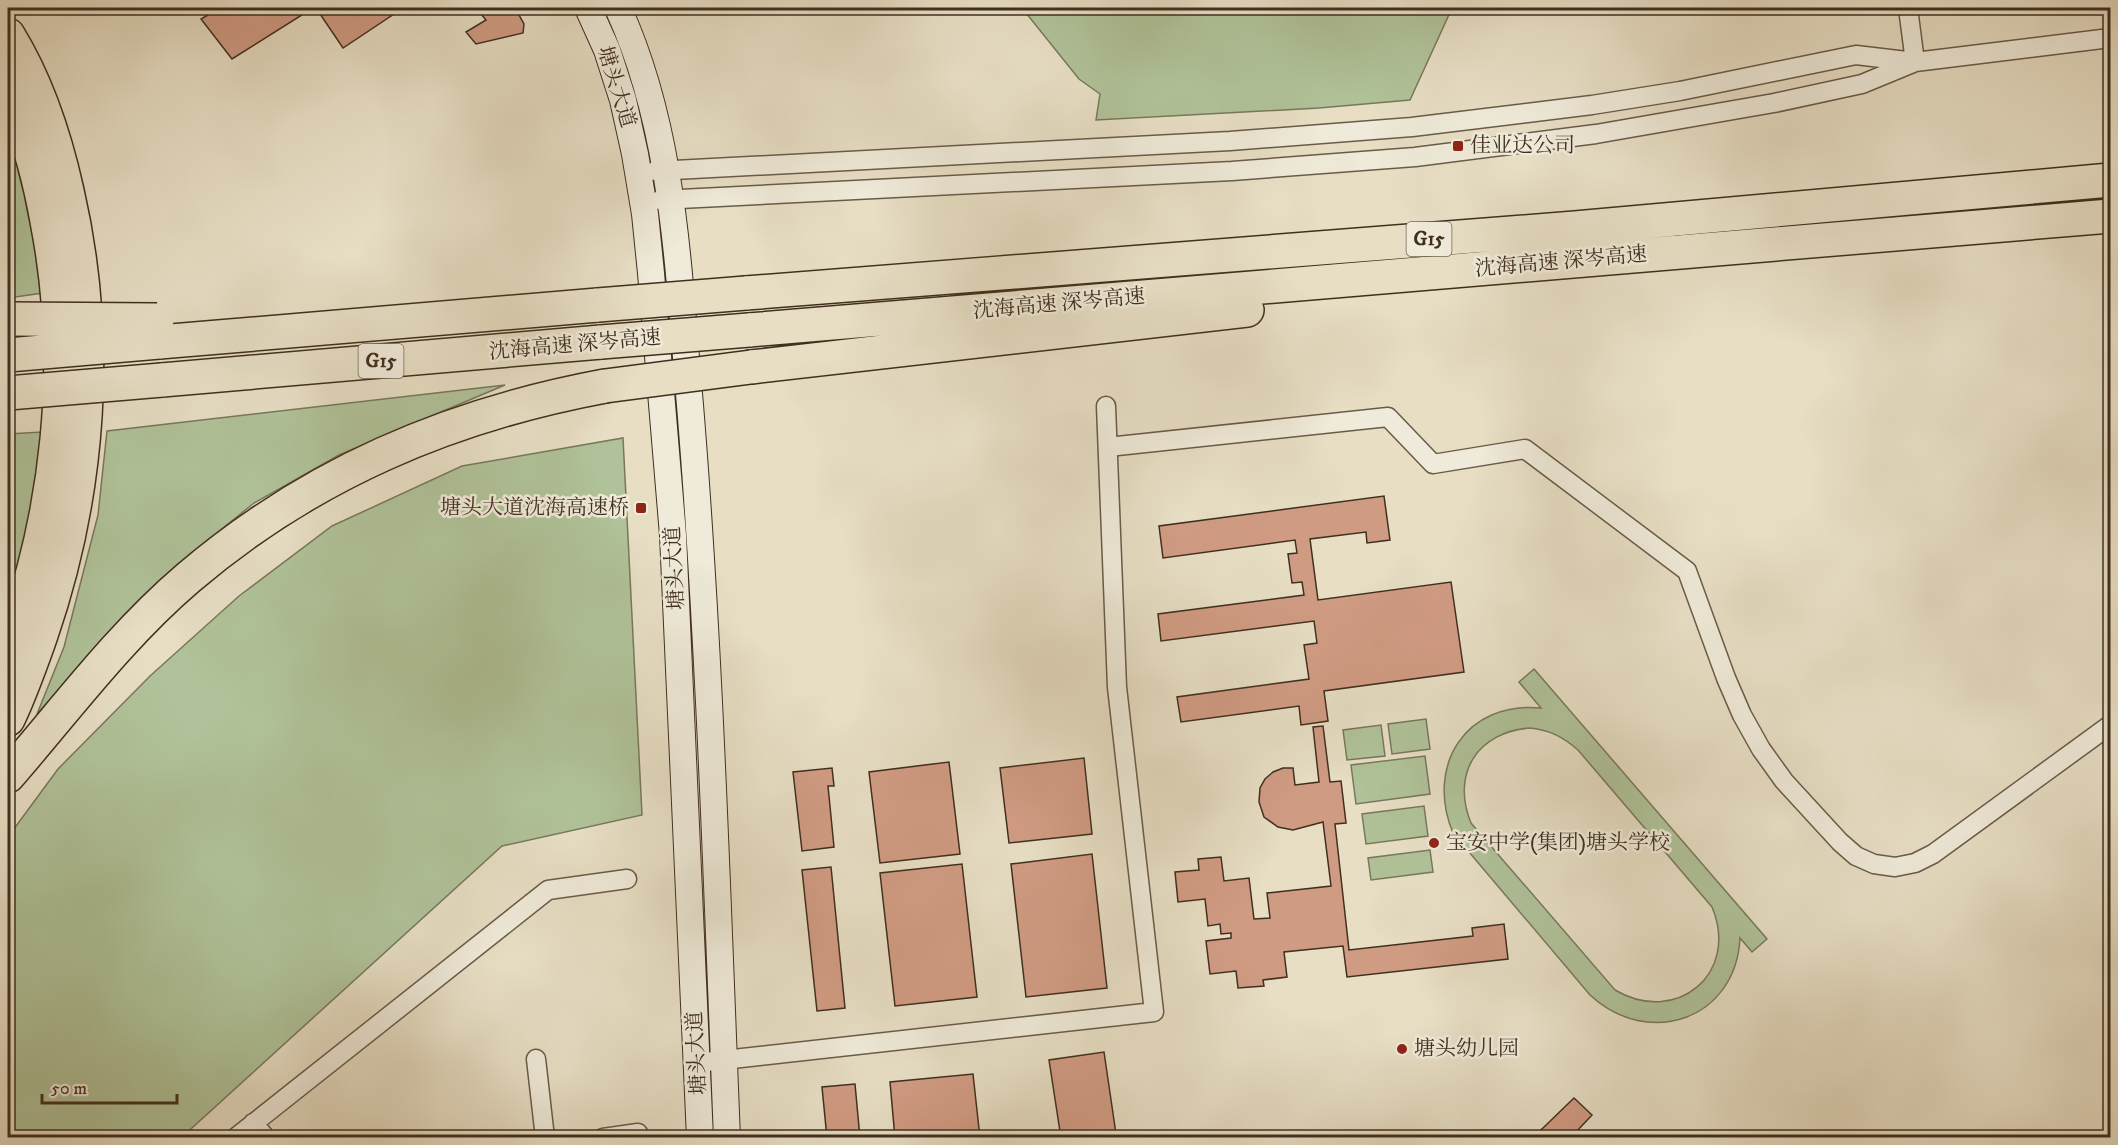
<svg xmlns="http://www.w3.org/2000/svg" width="2118" height="1145" font-family="'IM FELL DW Pica','Noto Serif SC',serif">
	<rect width="100%" height="100%" fill="#e7dec4"/>
	<filter id="stains"><feTurbulence type="fractalNoise" baseFrequency=".00333" numOctaves="4"/><feColorMatrix values="0 0 0 0 .2 0 0 0 0 .09 0 0 0 0 .02 0 0 0 .5 -.17"/></filter>
	<radialGradient id="worn" r=".72"><stop offset=".6" stop-color="#630" stop-opacity="0"/><stop offset="1" stop-color="#630" stop-opacity=".3"/></radialGradient>
	<path fill="#b0c299" stroke="#78785c" stroke-width="1.5" fill-rule="evenodd" d="M1022,8h430l-42,92 -91,8 -223,12 4,-26 -21,-15z
		M8,130l16,50 19,113 -35,5z
		M505,385l-166,70 -85,48 -68,55 -58,56 -91,100 27,-67 34,-132 9,-84z
		M42,432l-16,106 -18,75v-179z
		M623,438l19,377 -140,31 -320,291h-174v-300l50,-68 92,-93 89,-80 93,-70 130,-60z
		M1534,669l233,270 -15,13 -12,-14c-4,82 -92,111 -150,57l-137,-162c-28,-68 13,-132 88,-125l-22,-26zM1530,728c20,2 33,9 48,22l134,157c28,67 -36,119 -97,83l-144,-167c-20,-49 6,-91 59,-95z
		M1426,719l4,30 -38,5 -4,-30z
		M1381,725l4,31 -38,4 -4,-30z
		M1425,756l5,38 -74,10 -5,-39z
		M1424,806l4,30 -62,8 -4,-30z
		M1430,850l3,22 -62,8 -3,-22z"/>
	<path fill="#d09b83" stroke="#402f1e" stroke-width="1.5" d="M220,8h93l-81,51 -31,-40z
		M316,8h75l3,6 -51,34z
		M476,8h39l9,16 -1,9 -47,11 -10,-12 20,-12z
		M1384,496l6,44 -23,3 -1,-11 -56,7 8,61 133,-18 13,90 -140,19 4,30 -27,4 -2,-19 -118,16 -4,-25 132,-18 -5,-34 13,-2 -3,-22 -153,20 -3,-27 146,-19 -2,-13 -10,1 -4,-29 9,-1 -2,-13 -132,18 -4,-32z
		M1323,726l7,56 11,-1 5,42 -11,1 14,126 124,-14 -1,-8 32,-4 4,35 -161,18 -4,-31 -59,6 3,25 -24,3 1,6 -26,2 -2,-17 -26,3 -4,-33 25,-3v-5l-10,1 -1,-10 -12,2 -3,-27 -27,3 -3,-30 24,-2 -1,-11 23,-2 3,24 25,-3 5,41 16,-1 -3,-25 64,-7 -8,-64 -30,8 -15,-3 -14,-10 -5,-15 1,-14 5,-9 8,-7 10,-4h10l2,17 24,-3 -6,-55z
		M1084,758l8,76 -83,9 -9,-75z
		M949,762l11,92 -80,9 -11,-91z
		M832,768l2,18h-6l6,61 -32,4 -9,-79z
		M1092,854l15,134 -81,9 -15,-133z
		M962,864l15,133 -82,9 -15,-133z
		M831,867l14,141 -28,3 -15,-141z
		M1104,1052l12,82 -1,4h-54l-12,-78z
		M973,1074l7,64h-85l-5,-56z
		M855,1084l5,54h-33l-5,-51z
		M1574,1098l18,17 -16,17 -6,6h-39l12,-10z"/>
	<g fill="none" stroke-linecap="round" stroke-linejoin="round">
		<g stroke="#6a5b48" stroke-width="21">
			<path id="minor" d="M1908,8l7,54
				M655,171l575,-30 182,-14 180,-22 88,-14 176,-36 59,7 195,-24
				M660,200l572,-29 183,-14 181,-23 178,-31 88,-19 51,-21
				M1108,447l280,-30 45,47 92,-15 162,122 39,107 16,37 19,34 23,32 56,61 16,14 18,8 21,3 20,-4 18,-9 177,-129
				M536,1059l9,79
				M697,1063l457,-51 -37,-325 -11,-281
				M253,1123l13,15
				M235,1138l313,-248 79,-11
				M603,1138l35,-5"/>
		</g>
		<g stroke="#402f1e" stroke-width="28">
			<path id="secondary" d="M588,8l19,42 16,50 12,54 10,60 6,59 22,262 27,603
				M618,8c57,124 60,264 72,397 20,244 27,488 37,733"/>
		</g>
		<g stroke="#402f1e" stroke-width="36">
			<path id="motorway" d="M8,35c29,47 47,102 59,156 34,148 23,301 -26,444 -10,28 -20,57 -33,84
				M8,90c19,42 31,86 39,131 28,143 12,293 -39,429
				M746,293l829,-65 535,-48
				M749,330l1361,-114
				M159,342l439,-37
				M751,367l496,-57
				M162,380l439,-38
				M8,776c58,-67 112,-140 180,-198 122,-104 261,-163 417,-192"/>
		</g>
		<use href="#minor" stroke="#efead9" stroke-width="18"/>
		<use href="#secondary" stroke="#efead9" stroke-width="26"/>
		<use href="#motorway" stroke="#e7dec4" stroke-width="33"/>
		<g stroke="#402f1e" stroke-width="36" stroke-linecap="butt">
			<path id="motorway-bridge" d="M598,305l148,-12
				M8,319l149,1
				M601,342l148,-12
				M8,355l151,-13
				M605,386l146,-19
				M8,393l154,-13"/>
		</g>
		<use href="#motorway-bridge" stroke="#e7dec4" stroke-width="33"/>
	</g>
	<g fill="#8f2418" stroke="#efead9" stroke-width="2">
		<rect x="1452" y="140" width="12" height="12" rx="3"/>
		<rect x="635" y="502" width="12" height="12" rx="3"/>
		<circle cx="1434" cy="843" r="6"/>
		<circle cx="1402" cy="1049" r="6"/>
	</g>
	<g text-anchor="middle" dominant-baseline="central" stroke-width="5" stroke-linejoin="round" paint-order="stroke">
		<g fill="#efead9" stroke="#746756" stroke-width="1.5">
			<rect x="1406.5" y="222" width="45" height="34" rx="4.5"/>
			<rect x="358.5" y="344" width="45" height="34" rx="4.5"/>
		</g>
		<g font-size="20" font-weight="bold" fill="#402f1e">
			<text x="1429" y="239">G15</text>
			<text x="381" y="361">G15</text>
		</g>
		<g font-size="21" fill="#402f1e" stroke="#efead9">
			<text transform="translate(616 87) rotate(73)">塘头大道</text>
			<text transform="translate(1561 262) rotate(-5)">沈海高速 深岑高速</text>
			<text transform="translate(1059 304) rotate(-5)">沈海高速 深岑高速</text>
			<text transform="translate(575 345) rotate(-5)">沈海高速 深岑高速</text>
			<text transform="translate(675 568) rotate(-93)">塘头大道</text>
			<text transform="translate(697 1053) rotate(-93)">塘头大道</text>
		</g>
		<g font-size="21" fill="#402f1e" stroke="#efead9" text-anchor="start">
			<text x="1470" y="146">佳业达公司</text>
			<text x="629" y="508" text-anchor="end">塘头大道沈海高速桥</text>
			<text x="1446" y="843">宝安中学(集团)塘头学校</text>
			<text x="1414" y="1049">塘头幼儿园</text>
		</g>
	</g>
	<rect width="2118" height="1145" fill="none" stroke="#e7dec4" stroke-width="30"/>
	<rect x="9" y="9" width="2100" height="1127" fill="none" stroke="#402f1e" stroke-width="3"/>
	<rect x="15" y="15" width="2088" height="1115" fill="none" stroke="#402f1e" stroke-width="1.5"/>
	<path d="M42 1094v9h135v-9" fill="none" stroke="#402f1e" stroke-width="3"/>
	<text x="51" y="1094" font-size="18" fill="#402f1e" stroke="#efead9" stroke-width="4.5" paint-order="stroke">50 m</text>
	<rect width="100%" height="100%" filter="url(#stains)"/>
	<rect width="100%" height="100%" fill="url(#worn)"/>
</svg>
